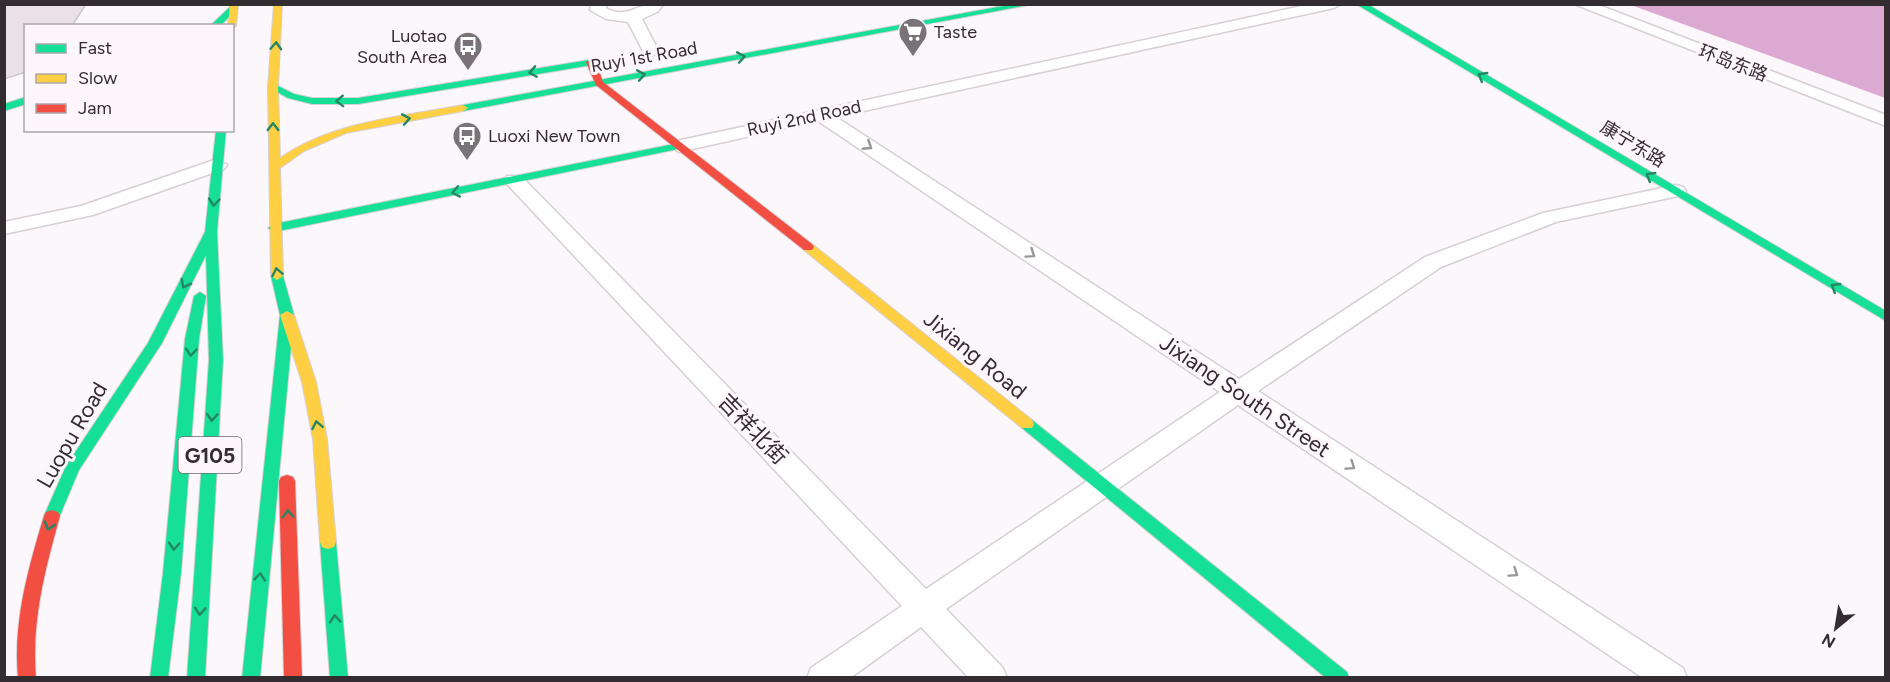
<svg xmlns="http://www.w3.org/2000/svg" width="1890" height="682" font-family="Figtree,'Noto Sans SC',sans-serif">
	<rect width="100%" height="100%" fill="#fcf7fb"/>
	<path fill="#dca9d2" d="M1631,5h254v93z"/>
	<path fill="#eae0e8" stroke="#cac6ca" stroke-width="1.5" d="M4,4h82l-14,22h-46v46l-22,7z"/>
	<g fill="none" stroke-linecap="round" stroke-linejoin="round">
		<g stroke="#d6d0d4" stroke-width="3">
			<path id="street" d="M591,4h15v4c17,10 27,0 43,-4 4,-1 11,0 15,0l-7,8 -15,7 17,33 -2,3h-12l-17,-33 -22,-3 -16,-9z
				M1311,4h30l-7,4 -498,109 403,262 186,-122 118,-44 133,-28 7,2 3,4 -3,4 -127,27 -115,45 -183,124 425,277 4,10h-44l-405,-273 -292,204 57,59 4,10h-38l-48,-51 -71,51h-43l4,-10 91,-62 -395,-422 -3,-4 3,-4h14l405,413 294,-197 -402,-271 -139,31 -9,-6 2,-4z
				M1574,4h22l290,111v11z
				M217,159l10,6 -3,4 -131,46 -89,19v-12l77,-16z"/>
		</g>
		<g stroke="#d6d0d4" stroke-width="2">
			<path id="fast" d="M1014,4h20l-571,107 -5,-3 5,-3z
				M1356,4h11l519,307v10z
				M231,6l7,2 -18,18h-10z
				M589,60l5,3 -2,2 -234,39h-46l-24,-6 -20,-11 8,-2 18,9 18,4h46z
				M26,97v7l-22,7v-7z
				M216,130h10l-9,102 6,128 -18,318h-18l22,-318 -3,-105 -44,88 -83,127 -21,50 -6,2 -6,-2 -2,-4 22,-50 82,-123 57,-111z
				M679,143l4,1v4l-409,84 -6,-4 6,-4z
				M277,272l6,4 11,39 -34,363h-18l38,-363 -9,-39z
				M200,292l6,4 -7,43 -18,234 -13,105h-18l13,-105 22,-234 9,-43z
				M1027,419l5,1 315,252 2,6h-23l-304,-250 -2,-4 2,-4z
				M328,535l6,2 2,5 12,136h-18l-10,-136 2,-5z"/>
		</g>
		<g stroke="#d6d0d4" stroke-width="2">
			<path id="slow" d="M230,4h8l-2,22 -4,2v-2h-4z
				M274,4h8l-4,83 2,71c54,-37 120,-41 183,-53l5,3 -5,3 -117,22 -42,18 -24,17 3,108 -6,4 -6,-4 -3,-189z
				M808,243l4,1 220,176 2,4 -2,4h-10l-218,-178 -2,-3 2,-3z
				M287,311l7,4 22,67 11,57 9,103 -2,5 -6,2 -6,-2 -2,-5 -7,-103 -11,-57 -22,-67z"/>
		</g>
		<g stroke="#d6d0d4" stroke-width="2">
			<path id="jam" d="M591,59l5,3 7,20 209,162 2,3 -2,3h-8l-208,-165 -10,-23z
				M287,475l6,2 2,4 7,197h-18l-5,-197 2,-4z
				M52,510l6,2 2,4c-15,53 -29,106 -24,162h-18c-5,-56 10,-109 26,-162l2,-4z"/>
		</g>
		<use href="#street" fill="#fffefe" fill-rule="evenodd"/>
		<use href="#fast" fill="#16e098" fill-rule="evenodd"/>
		<use href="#slow" fill="#ffcf43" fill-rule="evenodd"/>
		<use href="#jam" fill="#f24e42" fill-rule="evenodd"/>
	</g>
	<defs><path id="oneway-chevron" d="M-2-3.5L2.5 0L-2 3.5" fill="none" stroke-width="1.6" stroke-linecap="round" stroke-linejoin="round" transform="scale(1.5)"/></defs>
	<g stroke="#248664">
		<use href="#oneway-chevron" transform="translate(276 46) rotate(-87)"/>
		<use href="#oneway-chevron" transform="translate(741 57) rotate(-10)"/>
		<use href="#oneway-chevron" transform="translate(533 72) rotate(171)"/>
		<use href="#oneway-chevron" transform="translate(641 75) rotate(-10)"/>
		<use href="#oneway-chevron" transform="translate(1482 76) rotate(-149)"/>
		<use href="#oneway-chevron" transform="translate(340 101) rotate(178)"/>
		<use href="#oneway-chevron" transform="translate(406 119) rotate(-10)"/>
		<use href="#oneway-chevron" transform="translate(273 127) rotate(-90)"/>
		<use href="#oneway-chevron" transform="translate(1650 176) rotate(-149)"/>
		<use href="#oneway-chevron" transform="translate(456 192) rotate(169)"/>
		<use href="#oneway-chevron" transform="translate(214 202) rotate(95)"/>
		<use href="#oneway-chevron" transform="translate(277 272) rotate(-101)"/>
		<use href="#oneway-chevron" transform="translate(185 284) rotate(117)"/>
		<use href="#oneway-chevron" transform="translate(1835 287) rotate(-149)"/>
		<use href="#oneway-chevron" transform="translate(191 352) rotate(95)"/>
		<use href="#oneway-chevron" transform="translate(212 417) rotate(94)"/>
		<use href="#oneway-chevron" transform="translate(317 425) rotate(-101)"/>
		<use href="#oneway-chevron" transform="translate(288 514) rotate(-92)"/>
		<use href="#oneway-chevron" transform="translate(49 526) rotate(107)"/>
		<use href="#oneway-chevron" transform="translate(174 546) rotate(95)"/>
		<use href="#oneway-chevron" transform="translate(260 577) rotate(-84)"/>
		<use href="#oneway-chevron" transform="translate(200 611) rotate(94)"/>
		<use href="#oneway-chevron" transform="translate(335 619) rotate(-95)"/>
	</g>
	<g stroke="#999598">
		<use href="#oneway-chevron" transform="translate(868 146) rotate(33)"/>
		<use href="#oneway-chevron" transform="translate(1031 254) rotate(34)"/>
		<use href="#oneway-chevron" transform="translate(1351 466) rotate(34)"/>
		<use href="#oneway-chevron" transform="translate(1514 573) rotate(34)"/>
	</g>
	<defs>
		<g id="supermarket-pin" transform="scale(1.5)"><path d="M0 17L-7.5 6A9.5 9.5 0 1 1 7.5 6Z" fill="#797378" stroke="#fdf6fc"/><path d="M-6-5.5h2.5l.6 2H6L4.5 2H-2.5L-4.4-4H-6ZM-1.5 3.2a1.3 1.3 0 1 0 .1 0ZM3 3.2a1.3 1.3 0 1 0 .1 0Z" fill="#fff"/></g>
		<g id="bus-pin" transform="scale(1.5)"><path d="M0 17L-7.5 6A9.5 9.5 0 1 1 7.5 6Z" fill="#797378" stroke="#fdf6fc"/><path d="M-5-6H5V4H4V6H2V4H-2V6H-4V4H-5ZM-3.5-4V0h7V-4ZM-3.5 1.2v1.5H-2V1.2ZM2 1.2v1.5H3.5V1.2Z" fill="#fff"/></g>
	</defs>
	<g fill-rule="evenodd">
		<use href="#supermarket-pin" x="913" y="32"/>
		<use href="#bus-pin" x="468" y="46"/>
		<use href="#bus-pin" x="467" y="136"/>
	</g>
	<g text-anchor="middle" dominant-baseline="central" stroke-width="6" stroke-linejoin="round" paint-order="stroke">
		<g font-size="18" fill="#332c31" stroke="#fdf6fc" text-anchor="start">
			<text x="934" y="32">Taste</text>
			<text x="447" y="36" text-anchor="end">Luotao<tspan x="447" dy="21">South Area</tspan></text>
			<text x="488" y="136">Luoxi New Town</text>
		</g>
		<g font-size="18" fill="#332c31" stroke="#fdf6fc">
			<text transform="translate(644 57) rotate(-10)">Ruyi 1st Road</text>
			<text transform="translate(1733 63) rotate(21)">环岛东路</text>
			<text transform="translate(804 118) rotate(-12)">Ruyi 2nd Road</text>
			<text transform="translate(1633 144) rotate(31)">康宁东路</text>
		</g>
		<rect fill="#fdf6fc" stroke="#70696e" stroke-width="1.5" x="178.5" y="437" width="63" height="36" rx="4.5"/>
		<g font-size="21" font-weight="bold" fill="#332c31">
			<text x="210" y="455">G105</text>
		</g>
		<g font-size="22" fill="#332c31" stroke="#fdf6fc">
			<text transform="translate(975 355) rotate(39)">Jixiang Road</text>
			<text transform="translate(1245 396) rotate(34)">Jixiang South Street</text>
			<text transform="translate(753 429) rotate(46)">吉祥北街</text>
			<text transform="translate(72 435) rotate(-60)">Luopu Road</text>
		</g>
	</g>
	<rect width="1890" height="682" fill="none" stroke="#332c31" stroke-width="12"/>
	<rect x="24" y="24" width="210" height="108" fill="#fdf6fc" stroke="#aca5ab" stroke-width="1.5"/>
	<rect x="36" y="44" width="30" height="9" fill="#16e098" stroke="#aca5ab" stroke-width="1.5"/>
	<text x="78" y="54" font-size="18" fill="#332c31">Fast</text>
	<rect x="36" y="74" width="30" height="9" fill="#ffcf43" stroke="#aca5ab" stroke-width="1.5"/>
	<text x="78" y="84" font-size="18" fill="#332c31">Slow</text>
	<rect x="36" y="104" width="30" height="9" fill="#f24e42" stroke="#aca5ab" stroke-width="1.5"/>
	<text x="78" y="114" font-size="18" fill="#332c31">Jam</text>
	<g transform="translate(1836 628) rotate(210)" stroke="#fdf6fc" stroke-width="4.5" paint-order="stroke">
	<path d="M0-4.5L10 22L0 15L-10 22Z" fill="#332c31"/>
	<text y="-9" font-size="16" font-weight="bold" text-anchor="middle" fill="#332c31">N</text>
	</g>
</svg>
